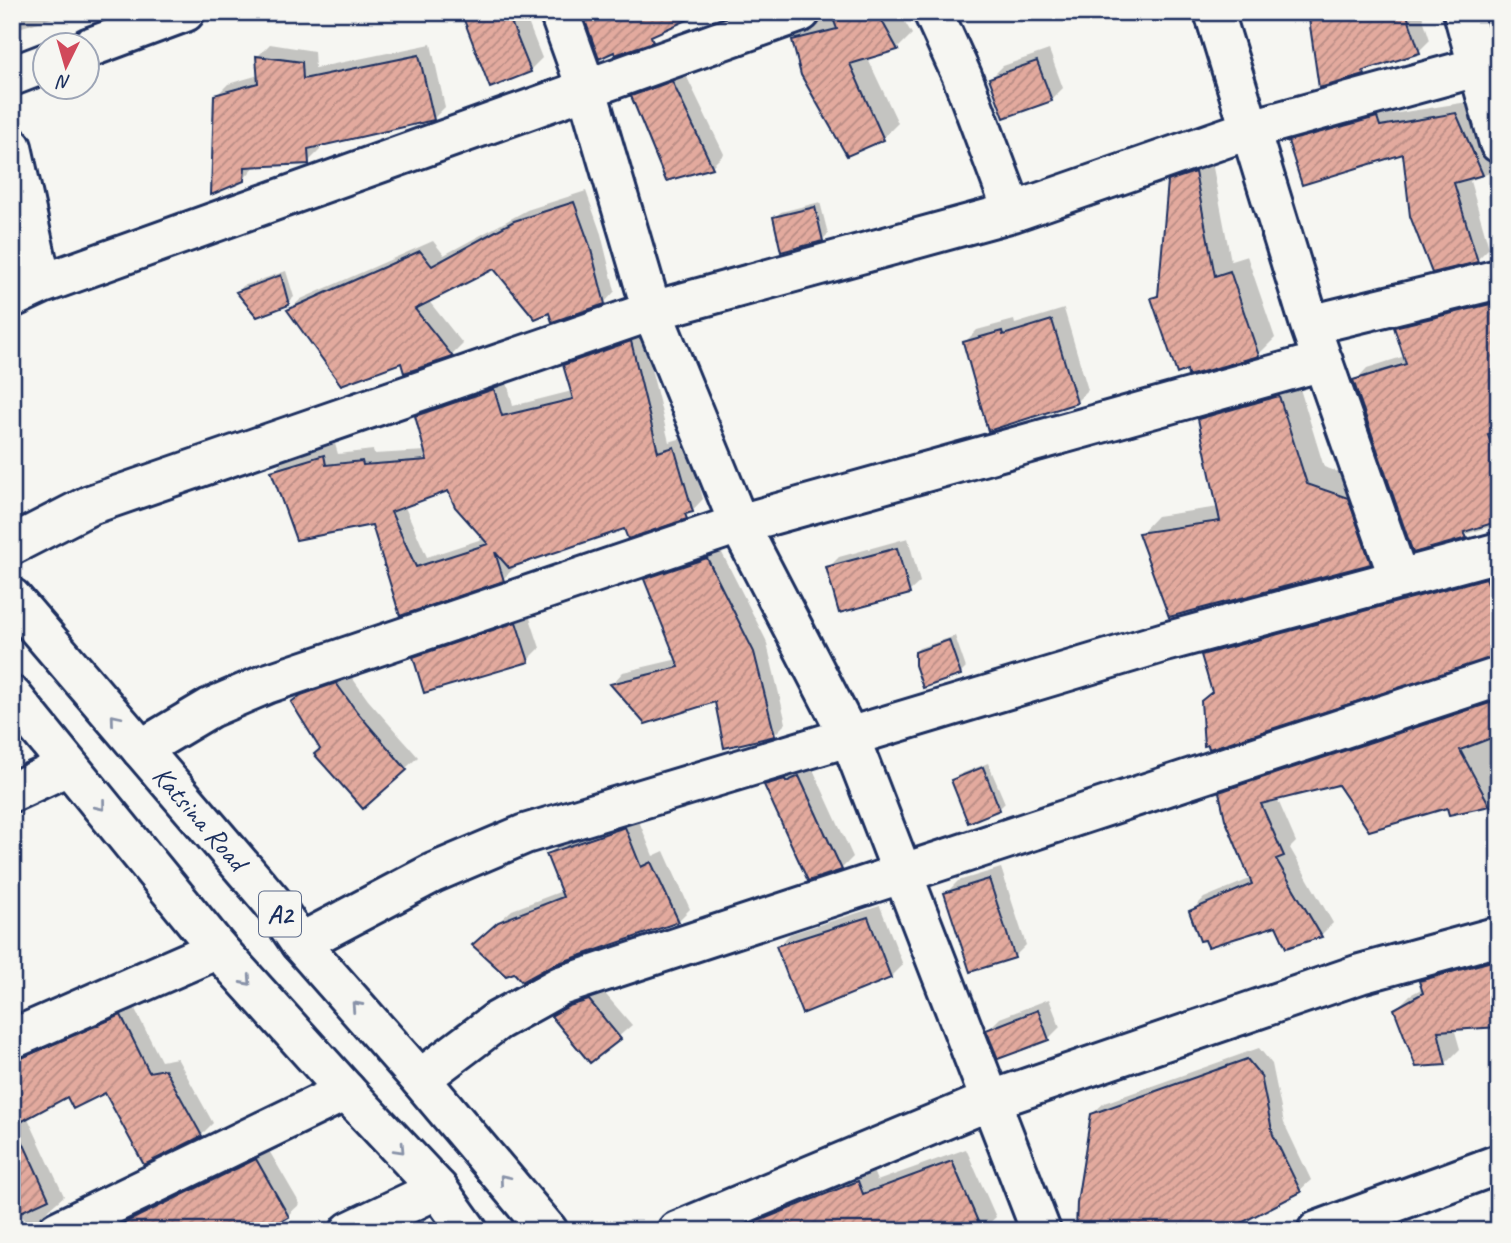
<svg xmlns="http://www.w3.org/2000/svg" width="1511" height="1243" font-family="Caveat,sans-serif">
	<defs>
		<pattern id="building-hatch" width="6" height="6" patternUnits="userSpaceOnUse" patternTransform="scale(1.75)"><rect width="6" height="6" fill="#e3aa9e"/><path d="M-1 1l2-2M0 6l6-6M5 7l2-2" fill="none" stroke="#b78b84"/></pattern>
	</defs>
	<rect width="100%" height="100%" fill="#f6f6f2"/>
	<filter id="ink" filterUnits="userSpaceOnUse"><feTurbulence type="fractalNoise" baseFrequency=".0143" numOctaves="2"/><feDisplacementMap in="SourceGraphic" scale="14" xChannelSelector="R" yChannelSelector="G"/><feConvolveMatrix kernelMatrix="1 2 1 2 8 2 1 2 1" color-interpolation-filters="sRGB"/></filter>
	<g filter="url(#ink)">
		<path fill="#0003" fill-rule="evenodd" d="M12,12h60l-60,18z
			M462,12h62l18,46 -12,12z
			M824,12h75l13,22 -15,15 -30,8 31,66 -15,15 -81,-64 -9,-35 15,-15 16,-7z
			M1309,12h112l9,28 -11,11 -49,16 -6,7z
			M1489,12h10v26h-4z
			M270,44l44,7 1,17 116,-24 14,63 -12,12 -113,26v5l-12,12 -52,3 -13,15 -27,-84 12,-12 31,-9 -1,-19z
			M1049,50l14,38 -12,12 -60,-22 12,-12z
			M684,71l40,83 -12,12 -79,-70 12,-12z
			M1480,100l19,47v22l-29,12 19,67 -12,12 -73,-108 -114,-10 13,-13 87,-23 2,8z
			M1211,157l20,104 16,-5 28,82 -17,17 -69,13 -36,-70 7,-6 10,-110 16,-17z
			M586,191l15,43 14,57 -11,12 -54,8 -55,-44 -67,33 35,44 -11,11 -47,16 -3,-10 -113,-51 12,-11 132,-58 11,14 83,-45z
			M820,202l8,32 -6,6 -47,-23 6,-5z
			M286,271l8,26 -6,6 -50,-11 5,-6z
			M1499,293v231l-85,26 -59,-169 12,-13 38,-12 -9,-28 12,-13z
			M1064,309l24,81 -12,12 -111,-60 12,-12 37,-10 1,4z
			M642,331l27,111 17,-5 17,62 -17,18 -61,10 -112,37 1,4 -11,11 -102,34 -28,-90 -100,-52 11,-11 51,-16 3,10 35,-4 1,4 52,-3 -9,-35 12,-11 77,-27 7,28 59,-15 -7,-26 12,-11zM449,489l36,49 -58,19 -23,-52z
			M1297,379l27,88 41,14 22,64 -17,17 -230,-28 17,-18 62,-9 -19,-88 18,-18z
			M908,538l12,44 -11,10 -81,-24 11,-11z
			M719,547l47,93 20,83 -12,12 -58,-36 -104,-15 11,-12 55,-13 -32,-79 12,-12z
			M1499,566v88l-286,37 -10,-36 13,-12z
			M528,612l12,36 -12,12 -113,-2 12,-12z
			M955,636l11,32 -6,6 -36,12 -11,-32 6,-6z
			M348,672l20,28 50,57 -55,50 -41,-59 -29,-46 12,-12z
			M1499,693v110l-49,10 -2,-7 -109,-23 -62,15 19,44 -6,6 43,75 -12,12 -44,-11 -86,-13 13,-13 48,-20 -31,-85 13,-13z
			M988,763l17,40 -6,6 -46,-29 5,-5z
			M811,765l42,92 -12,12 -75,-84 12,-11z
			M637,816l16,40 11,-5 26,58 -12,12 -192,12 26,-23 50,-19 -14,-36 12,-12z
			M1001,868l25,77 -12,12 -68,-64 12,-12z
			M880,906l23,59 -12,12 -88,35 -25,-66 12,-12z
			M1499,950v76l-45,2 6,21 -14,14 -50,-54 14,-14 13,-7 -2,-7 14,-14z
			M601,989l31,36 -42,36 -37,-45 12,-11z
			M1049,999l11,28 -12,12 -60,-9 12,-12z
			M133,1005l28,56 16,-3 36,65 -12,12 -95,-44 -38,4 -41,21 37,80 -16,14 -2,7 4,14h-20l-18,-35v-140z
			M1259,1048l13,16 12,59 27,57 -12,11 -207,-77 12,-11z
			M268,1149l32,55 -12,11 -26,16h-164z
			M966,1149l30,68 -14,13 -211,-13 14,-14 87,-35 5,13z
			M1410,1214l6,16 83,-10v11h-134z"/>
		<path fill="url(#building-hatch)" stroke="#1b2f5e" stroke-width="2" fill-rule="evenodd" d="M461,12h46l24,60 -41,16z
			M582,12h123l-54,24 2,6 -38,13 -1,-3 -15,7z
			M858,12h19l21,38 -48,14 34,76 -37,16 -46,-81 -9,-35 45,-11 -3,-8z
			M1308,12h98l14,41 -57,18 2,4 -46,13z
			M419,55l15,65 -126,29 1,15 -64,3 -1,14 -33,14 3,-100 44,-12 -2,-27 46,6 1,17z
			M1037,61l15,40 -48,17 -15,-40z
			M672,81l41,87 -47,13 -35,-85z
			M1456,113l27,62 -29,8 24,79 -46,11 -22,-57 -7,-62 -101,31 -14,-44 89,-24 3,9z
			M1195,172l20,104 15,-5 29,85 -71,20 -1,-6 -10,4 -26,-76 7,-2 10,-115z
			M574,202l16,44 15,58 -53,18 -3,-9 -14,6 -41,-50 -79,40 38,48 -49,16 -3,-10 -60,22 -54,-75 133,-59 12,15 82,-45z
			M815,207l8,34 -42,11 -8,-35z
			M281,275l8,30 -32,12 -21,-25z
			M1499,302v129l-11,4 11,32v54l-35,11 3,6 -54,15 -60,-173 53,-16 -12,-37z
			M1052,320l25,83 -89,28 -25,-89 39,-11 1,4z
			M631,341l27,111 16,-5 19,65 -8,2 2,5 -59,20 -4,-10 -115,39 -14,-16 9,29 -104,35 -28,-91 -76,15 -25,-69 53,-16 2,10 36,-4 1,4 64,-5 -12,-44 79,-27 8,27 71,-17 -10,-34zM448,491l7,16 33,37 -72,23 -25,-55z
			M1279,396l28,88 41,14 23,66 -202,53 -31,-84 82,-12 -22,-102z
			M897,548l13,46 -71,19 -13,-46z
			M707,558l47,94 21,84 -51,12 -9,-46 -70,22 -35,-40 69,-17 -35,-88z
			M1486,578l3,7 10,-2v73l-290,93 -1,-4 -4,1 -3,-45 11,-9 -11,-37z
			M516,622l13,40 -105,31 -11,-36z
			M949,640l12,35 -38,13 -8,-23v-13z
			M336,683l21,29 50,58 -44,39 -49,-55 6,-5 -29,-47 10,-7z
			M1499,700v35l-39,15 30,56 -41,9 -2,-7 -78,23 -31,-46 -77,19 23,52 -8,3 46,78 -36,11 -10,-22 -68,21 -3,-7 -5,1 -11,-30 63,-27 -27,-65 -6,-27z
			M983,767l17,43 -32,13 -17,-43z
			M799,776l43,94 -34,11 -44,-96 21,-6 1,3z
			M625,827l16,40 10,-5 28,60 -126,43 -31,17 -8,-9 -8,3 -34,-31 26,-23 65,-25 -17,-43z
			M989,879l26,79 -45,14 -26,-79z
			M868,917l23,61 -89,36 -26,-68z
			M1499,959v68l-61,4 8,34 -30,2 -22,-58 29,-16 -4,-12z
			M589,1000l32,39 -31,24 -39,-47 18,-10z
			M1038,1010l11,30 -51,19 -12,-29z
			M121,1015l28,57 16,-3 37,67 -58,29 -39,-72 -32,16 -6,-12 -52,28 34,74 -37,17v-154z
			M1247,1059l14,17 12,59 28,57 -75,39h-150l1,-29 14,-88z
			M256,1159l33,58 -24,14h-157z
			M952,1161l30,70h-248l124,-50 5,13z"/>
		<g fill="none" stroke-linecap="round" stroke-linejoin="round">
			<g stroke="#1b2f5e" stroke-width="44">
				<path id="minor" d="M559,12l28,78 65,221 87,213 111,214 191,493
					M933,12l29,64 51,136
					M1214,12l96,313
					M1463,12l36,131
					M88,48l97,-36
					M12,76l34,-13
					M12,147l30,137
					M12,298l30,-14 759,-272
					M12,545l78,-40 562,-194 361,-99 238,-83 248,-68
					M1399,579l-89,-254 189,-46
					M141,749l69,-41 56,-24 473,-160 584,-163
					M12,792l56,-26
					M300,943l133,-70 92,-39 640,-192 334,-90
					M12,1039l206,-90
					M420,1079l77,-58 63,-35 939,-309
					M57,1231l289,-140
					M350,1231l88,-42
					M677,1231l312,-130 371,-127 139,-38
					M1317,1231l182,-67"/>
			</g>
			<g stroke="#1b2f5e" stroke-width="44">
				<path id="trunk" d="M12,598l260,304 28,41 120,136 128,152
					M12,696l206,253 128,142 92,98 30,42"/>
			</g>
			<use href="#minor" stroke="#f6f6f2" stroke-width="38"/>
			<use href="#trunk" stroke="#f6f6f2" stroke-width="38"/>
		</g>
		<defs><path id="oneway-chevron" d="M-2-3.5L2.5 0L-2 3.5" fill="none" stroke-width="1.6" stroke-linecap="round" stroke-linejoin="round" transform="scale(1.75)"/></defs>
		<g stroke="#8892a8">
			<use href="#oneway-chevron" transform="translate(115 719) rotate(-130)"/>
			<use href="#oneway-chevron" transform="translate(101 806) rotate(51)"/>
			<use href="#oneway-chevron" transform="translate(247 981) rotate(48)"/>
			<use href="#oneway-chevron" transform="translate(356 1006) rotate(-132)"/>
			<use href="#oneway-chevron" transform="translate(400 1149) rotate(47)"/>
			<use href="#oneway-chevron" transform="translate(504 1179) rotate(-130)"/>
		</g>
	</g>
	<g text-anchor="middle" dominant-baseline="central" stroke-width="5" stroke-linejoin="round" paint-order="stroke">
		<rect fill="#f6f6f2" stroke="#5d6b8a" stroke-width="2" x="259" y="891.5" width="42" height="45" rx="5"/>
		<g font-size="26" font-weight="bold" fill="#1b2f5e">
			<text x="280" y="914">A2</text>
		</g>
		<g font-size="28" fill="#1b2f5e" stroke="#f6f6f2">
			<text transform="translate(200 818) rotate(49)">Katsina Road</text>
		</g>
	</g>
	<rect width="1511" height="1243" fill="none" stroke="#f6f6f2" stroke-width="42"/>
	<rect x="21" y="21" width="1469" height="1201" fill="none" stroke="#1b2f5e" stroke-width="2.5" filter="url(#ink)"/>
	<g transform="translate(66 66) rotate(185)"><circle r="33" fill="#f6f6f2" stroke="#9ea6b7" stroke-width="2"/>
	<path d="M0-5L12 26L0 18L-12 26Z" fill="#d1495b"/>
	<text y="-10" font-size="19" font-weight="bold" text-anchor="middle" fill="#1b2f5e">N</text>
	</g>
</svg>
